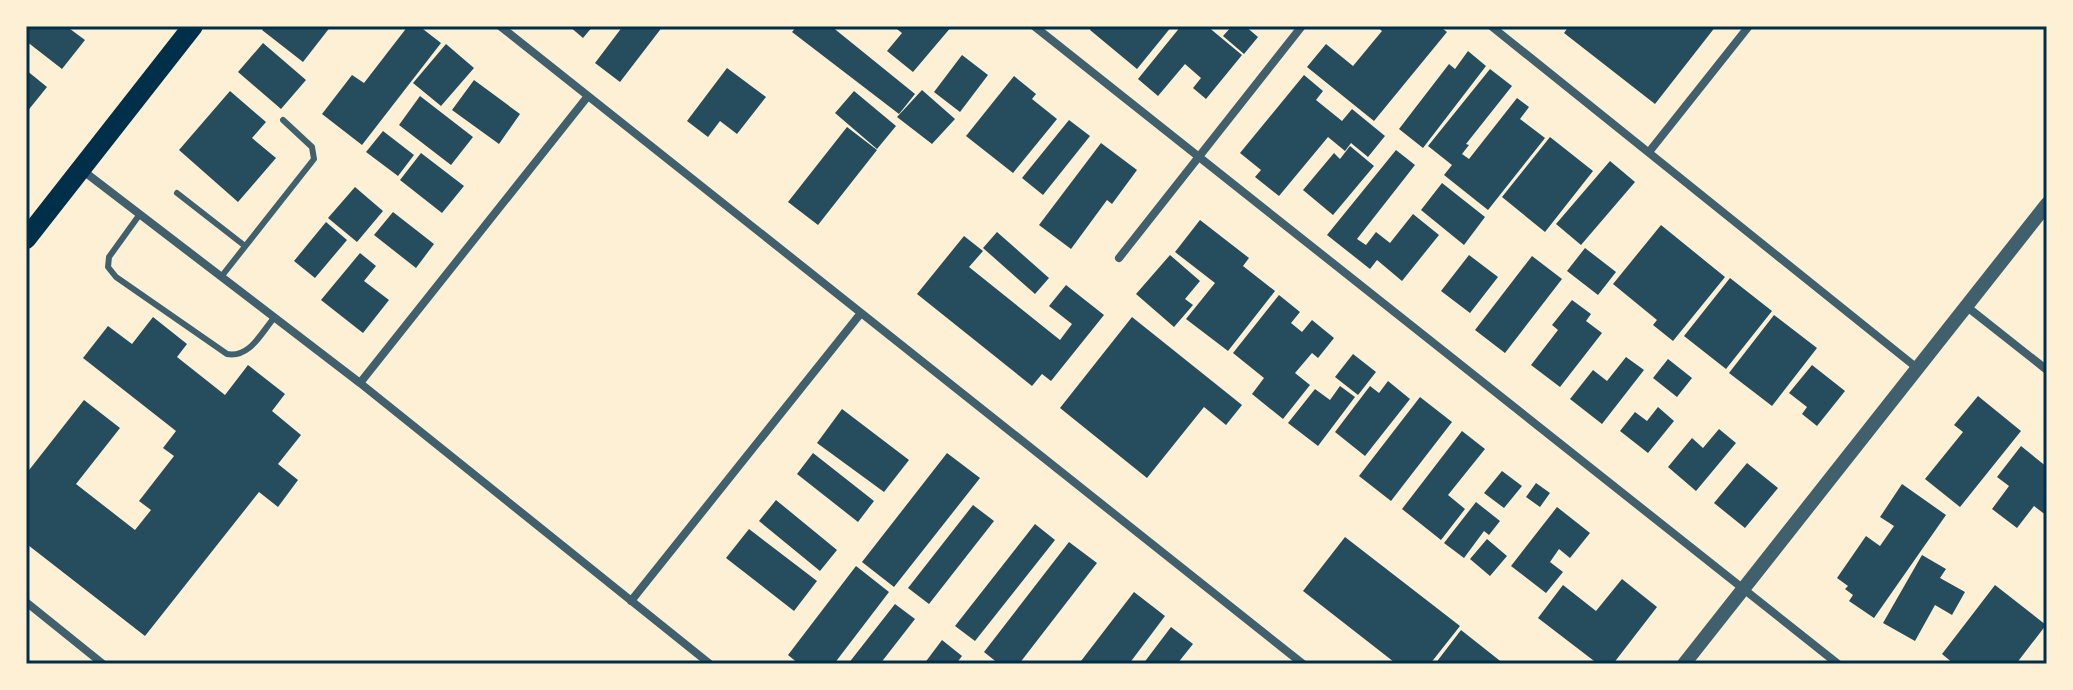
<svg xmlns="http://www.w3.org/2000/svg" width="2073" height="690" font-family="Merriweather,serif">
	<rect width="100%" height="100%" fill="#fdf0d5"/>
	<path fill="#264d5e" d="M26,26h40l19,14 -23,29 -36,-28z
		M265,26h66l-28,36 -41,-32z
		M408,26h11l22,17 -79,102 -40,-31 30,-39 12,8z
		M569,26h24l-10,12z
		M623,26h40l-43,56 -25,-19z
		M797,26h34l84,68 -16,20 -107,-82z
		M893,26h59l-39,46 -26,-21 15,-18z
		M1093,26h79l-35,43 -47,-39z
		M1181,26h26l35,29 -36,44 -13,-11 8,-10 -16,-14 -27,32 -20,-17z
		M1232,26h13l13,11 -14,17 -21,-18z
		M1376,26h63l8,6 -73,89 -67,-54 19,-23 27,22 29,-35z
		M1569,26h147l-61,78 -91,-71z
		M263,43l43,37 -25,29 -43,-37z
		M446,44l28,24 -33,38 -28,-23z
		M1468,51l18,15 -63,82 -24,-19 50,-65 6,5z
		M962,55l26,20 -28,37 -26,-20z
		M727,68l39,29 -29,37 -17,-13 -12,16 -21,-16z
		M1490,69l22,17 -46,58 3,1 -7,9 7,5 48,-61 12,9 -9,12 25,19 -57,72 -44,-35 8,-10 -24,-19z
		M26,70l21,17 -21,26z
		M1304,75l19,16 -7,9 26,21 10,-12 33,27 -17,21 -17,-14 -6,8 -17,-14 -49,59 -24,-19 6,-7 -21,-17z
		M1014,76l22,18 -4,5 25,20 -44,54 -47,-37z
		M474,80l46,34 -21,30 -47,-34z
		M922,90l33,29 -23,25 -35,-27z
		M230,91l36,31 -14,16 24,20 -38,44 -59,-52z
		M854,91l42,35 -19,23 -42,-36z
		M420,96l53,41 -22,28 -52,-40z
		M1069,120l21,16 -47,59 -21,-17z
		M847,127l30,23 -59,75 -30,-23z
		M383,131l31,24 -16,21 -32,-24z
		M1550,137l43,34 -48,61 -43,-35z
		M1101,143l36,27 -25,34 -5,-4 -36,49 -32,-24z
		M1350,146l24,20 -41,49 -30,-25 31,-37 6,6z
		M1396,150l19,15 -58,74 9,6 10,-13 14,11 23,-29 26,21 -37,46 -25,-21 -7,9 -43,-34z
		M421,153l43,33 -22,27 -42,-33z
		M1610,161l25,21 -54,63 -25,-21z
		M1442,183l43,34 -21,28 -43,-35z
		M355,187l28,24 -26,31 -29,-24z
		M393,212l41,32 -18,24 -42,-33z
		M1200,220l49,38 -6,8 32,25 -47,60 -42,-32 29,-36 -40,-31z
		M326,222l21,18 -32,38 -21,-17z
		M1661,225l64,52 -52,64 -20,-16 4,-5 -44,-36z
		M997,232l52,46 -14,16 -52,-46z
		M964,236l19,15 -14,16 91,73 12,-16 -23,-18 17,-21 38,30 -53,66 -9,-7 -10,12 -115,-92z
		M1585,248l31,24 -18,23 -31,-24z
		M360,253l16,13 -12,15 25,19 -26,33 -42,-33z
		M1170,255l30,26 -15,18 8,6 -19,22 -38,-33z
		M1469,255l29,22 -28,36 -29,-22z
		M1532,256l30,23 -57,74 -30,-23z
		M1730,278l42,33 -46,58 -42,-33z
		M1279,295l21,17 -9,11 11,9 10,-12 22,18 -16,20 -6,-5 -17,20 15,12 -27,34 -31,-25 12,-16 -31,-25z
		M1572,300l19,14 -5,7 16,12 -42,54 -29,-22 27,-35 -6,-5z
		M1774,315l43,33 -45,58 -43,-33z
		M153,317l34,27 -10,13 48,38 23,-30 37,29 -13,17 29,24 -23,29 20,16 -20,27 -19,-15 -114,144 -117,-91 -2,3v-74l58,-74 36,28 -44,56 59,46 16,-20 -12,-9 35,-45 -11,-8 13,-17 -93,-73 25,-32 24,18z
		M1132,317l110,88 -16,20 -22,-18 -57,71 -87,-70z
		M1353,354l23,18 -18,23 -23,-18z
		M1626,357l18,13 -42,54 -32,-25 23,-29 14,11z
		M1668,359l24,19 -15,19 -24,-19z
		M1812,365l33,26 -28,35 -15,-12 5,-7 -18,-14z
		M1388,381l22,18 -45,57 -30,-24 35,-46 9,7z
		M1340,386l15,11 -37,49 -30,-23 27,-34 15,11z
		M1978,396l43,35 -61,76 -35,-28 38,-47 -9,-7z
		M1420,397l32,25 -61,79 -32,-25z
		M1658,407l16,14 -26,32 -28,-22 15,-19 12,9z
		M842,409l67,51 -25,32 -67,-49z
		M1719,429l17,14 -40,48 -28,-24 24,-29 11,10z
		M1462,431l23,18 -37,46 17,14 -24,31 -39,-31z
		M2021,446l26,21v49l-13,-10 -17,22 -25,-19 17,-23 -12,-9z
		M813,453l61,48 -16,21 -61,-48z
		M947,453l33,25 -86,109 -32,-25z
		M1747,463l31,25 -33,40 -31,-25z
		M1502,471l20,15 -18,22 -20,-15z
		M1536,483l14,10 -10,14 -14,-10z
		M1902,484l44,31 -72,103 -25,-17 4,-6 -8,-6 3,-3 -11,-8 29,-42 14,10 14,-20 -14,-9z
		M776,500l61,50 -17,21 -61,-50z
		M1476,502l24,19 -11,14 -5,-4 -20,27 -20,-15z
		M973,505l21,16 -65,83 -21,-16z
		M1557,507l33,26 -20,25 -11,-9 -9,13 13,10 -17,21 -35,-27z
		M1035,524l20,16 -80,101 -20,-15z
		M749,529l68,52 -23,30 -68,-53z
		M1345,537l115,89 -30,38 -36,-2 -91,-71z
		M1487,539l20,17 -17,20 -20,-17z
		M1069,542l28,21 -78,101h-20l-15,-12z
		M1922,555l24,14 -6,9 25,14 -13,23 -17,-10 -20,36 -32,-18z
		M856,566l33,26 -55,72h-35l-11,-9z
		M1622,579l35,28 -44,57h-15l-60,-46 25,-33 33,26z
		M1995,585l51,40 -30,39h-62l-12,-10z
		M1134,592l31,24 -36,48h-44l-4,-3z
		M895,604l20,15 -35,45h-32z
		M1171,627l22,17 -16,20h-34z
		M1461,630l43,34h-69z
		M942,640l20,16 -6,8h-32z"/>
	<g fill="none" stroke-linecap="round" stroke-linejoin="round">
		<path stroke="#3f606c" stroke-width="6" d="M177,193l68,53
			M140,214l-31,43 -1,10 8,10 111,77c23,4 34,-21 47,-36
			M221,277l93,-118 -2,-12 -29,-27"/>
		<path stroke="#3f606c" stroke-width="8" d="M500,26l803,638
			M1034,26l804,638
			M1491,26l426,342
			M1649,152l100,-126
			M82,170l278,213 350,281
			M1119,258l183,-232
			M1966,306l81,64
			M360,383l228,-287
			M631,601l230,-288
			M26,602l77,62"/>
		<path stroke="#3f606c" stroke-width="14" d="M1684,664l363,-460"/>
		<path stroke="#003049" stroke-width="20" d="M26,239l167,-213"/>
	</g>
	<rect width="2073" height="690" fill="none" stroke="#fdf0d5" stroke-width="56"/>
	<rect x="28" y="28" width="2017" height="634" fill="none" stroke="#003049" stroke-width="3"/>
</svg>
